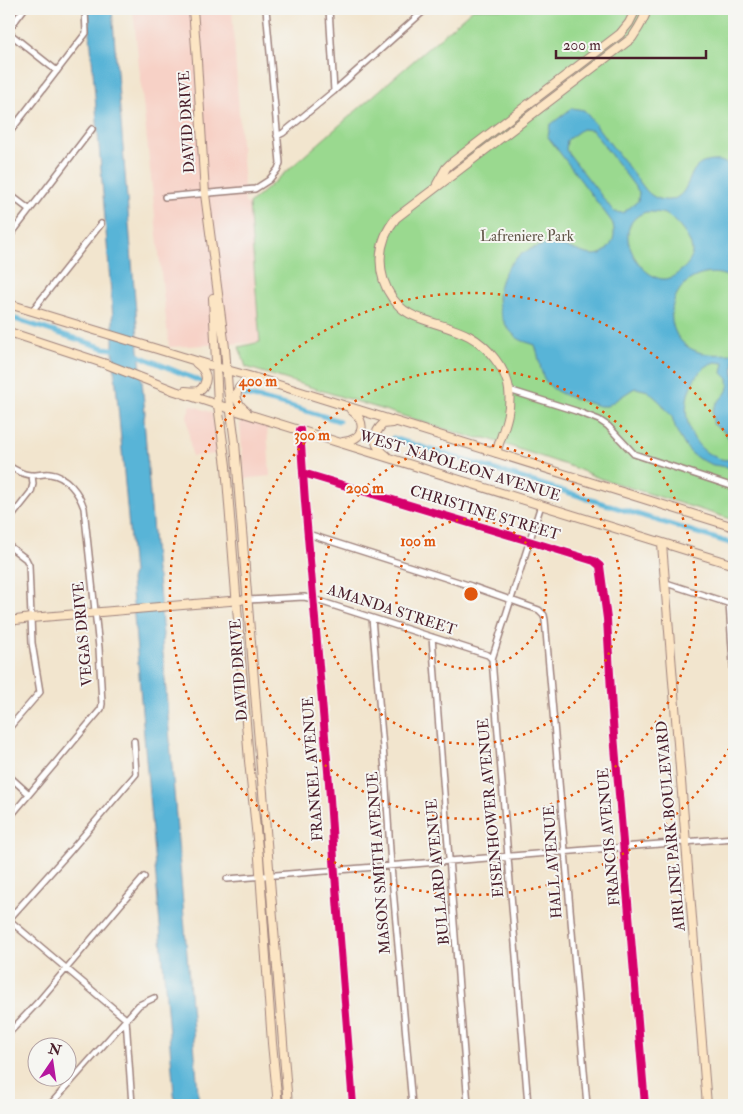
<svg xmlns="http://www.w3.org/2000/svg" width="743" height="1114" font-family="'IM FELL Double Pica',serif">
	<rect width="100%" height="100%" fill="#f6f6f2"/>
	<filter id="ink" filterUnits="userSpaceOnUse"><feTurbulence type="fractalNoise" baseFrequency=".02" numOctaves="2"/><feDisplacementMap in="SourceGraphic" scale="10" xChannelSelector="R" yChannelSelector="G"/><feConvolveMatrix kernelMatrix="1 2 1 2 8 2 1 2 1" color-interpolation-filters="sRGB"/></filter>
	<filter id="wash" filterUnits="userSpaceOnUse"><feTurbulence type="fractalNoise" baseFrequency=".0096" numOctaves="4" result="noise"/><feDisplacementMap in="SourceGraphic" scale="20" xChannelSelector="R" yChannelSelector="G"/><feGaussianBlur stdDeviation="1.12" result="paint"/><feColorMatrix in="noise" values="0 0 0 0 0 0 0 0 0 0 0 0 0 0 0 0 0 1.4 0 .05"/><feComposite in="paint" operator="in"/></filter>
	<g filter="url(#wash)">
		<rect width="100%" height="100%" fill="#f2e5ce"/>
		<path fill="#f7d1c6" d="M133,9h99l13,194 4,1 11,138 -91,5z
			M191,405l21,8 6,41 -26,2 -2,-12 -3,-29z
			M246,418l20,7 1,2 3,49 -27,3 1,-4 -4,-51z"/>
		<path fill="#9ad98f" stroke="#727c5d" d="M473,9h261v511l-135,-42 -24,-10 -89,-30h-12l-228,-71 -7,-20 21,-5 -11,-138z"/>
		<path fill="#59b4d7" stroke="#526a81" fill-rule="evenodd" d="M88,9h24l27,341 6,63 -1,6 12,152 2,6 5,58 -1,6 37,464h-24l-44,-525 2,-7 -20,-222v-33z
			M572,108l12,2 62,80c9,11 27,15 37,2 10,-14 7,-30 31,-31 8,-1 15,3 20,9v111c-8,-7 -18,-9 -29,-7 -39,7 -46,63 -9,77 12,5 26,3 38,3v114l-21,-3 -14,-6 -8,-6 -6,-7 -8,-14 -5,-15 -11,-14 -13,-12 -12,-3 -3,1 -26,17h-8c-18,-6 -49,-11 -56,-30 -4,-10 -4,-21 -8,-31 -10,-4 -15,-3 -23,-12 -28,-30 -11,-78 28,-87 8,-2 15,-2 23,0 11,2 25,12 37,8 13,-6 17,-20 12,-32l-64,-85 2,-12zM582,129l10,1 47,62 -1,9 -15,12 -9,-1 -48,-62 1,-10zM646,212c6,0 12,0 19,2 5,2 10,8 14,12 12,14 20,29 4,43 -4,3 -8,7 -13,9 -25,10 -66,-52 -24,-66zM715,362l9,1 -2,10 6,6c0,3 1,6 0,8 -1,9 -11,13 -14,21 -3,5 0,10 -1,16l12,8 4,7 5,20c-9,2 -15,0 -23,-4 -34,-18 -33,-79 4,-93z"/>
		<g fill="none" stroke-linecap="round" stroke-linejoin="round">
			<path stroke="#59b4d7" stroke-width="5" d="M9,317l95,31 16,2
				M135,354l67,28
				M241,394l49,12 49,15
				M393,438l340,106"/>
		</g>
	</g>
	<g filter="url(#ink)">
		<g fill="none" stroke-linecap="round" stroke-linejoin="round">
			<g stroke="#9e827c" stroke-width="8">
				<path id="street" d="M329,9l5,82
					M9,29l15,-20
					M9,33l48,38
					M9,133l77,-100 -1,-24
					M277,136l6,-3 51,-42 92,-82
					M9,194l21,16
					M165,197l90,-8 14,-9 9,-11 2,-6 -14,-154
					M9,237l83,-108
					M32,311l69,-87
					M509,390l67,21 23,9 9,6 26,28 100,33
					M300,430l5,72 24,281 6,91 18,231
					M9,466c6,4 13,8 21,9 7,1 13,-2 20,-1 17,2 29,19 34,34l15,140 3,56 -1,5 -92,109
					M303,473l226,68 65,20 6,5 7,53 5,92 33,394
					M9,520l22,-28 2,-8 -1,-9
					M308,534l163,52 68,24 5,5 1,5 42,485
					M9,546l17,13 3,6 3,78 8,49 -31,36
					M666,583l68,22
					M247,600l57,-3 9,2 175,56 4,4
					M729,603l5,77
					M372,618l13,153 6,95 21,239
					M432,637l36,468
					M9,776l20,18
					M227,879l507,-41
					M9,919l62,-69 65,-76 -2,-33
					M9,920l117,99 6,86
					M9,1033l29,-31 106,-125
					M50,1105l89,-100 15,-7
					M528,1105l-36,-446 49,-154"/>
			</g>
			<g stroke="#9e827c" stroke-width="10">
				<path id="secondary" d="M193,9l4,52 8,133 20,154 3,41 7,54 53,662
					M437,184l9,-16 4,-4 170,-130 9,-11 7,-14
					M213,298l5,107 8,61 23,295 10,97 13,185 6,62
					M9,304l207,63 40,11 478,149
					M9,332l97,32 69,27 43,14 516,160
					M185,391c3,0 9,1 13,0 2,-1 5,-4 6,-6 5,-9 -1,-17 -8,-22
					M246,411c-8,-6 -14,-17 -5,-25 4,-5 10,-6 15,-8
					M343,442c21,-2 25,-20 8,-32
					M496,453c6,-20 16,-41 13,-63 -1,-11 -7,-22 -14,-31 -18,-24 -36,-28 -64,-37 -8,-3 -17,-5 -24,-10 -6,-3 -10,-8 -14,-13 -18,-25 -16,-58 3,-81l236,-180c6,-9 13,-19 15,-29
					M387,456c-13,-9 -16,-21 -4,-32l10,-1
					M662,544l45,561
					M9,621l22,-3 210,-18"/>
			</g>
			<use href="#street" stroke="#fff" stroke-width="5"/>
			<use href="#secondary" stroke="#fce5c4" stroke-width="8"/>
			<g stroke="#f6f6f2" stroke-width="11">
				<path id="cycleway" d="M300,430l5,72 24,281 6,91 18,231
					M303,473l226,68 65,20 6,5 7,53 5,92 33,394"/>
			</g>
			<use href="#cycleway" stroke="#d6006c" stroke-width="8"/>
		</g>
	</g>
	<g fill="none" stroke="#e0560e" stroke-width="2.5" stroke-dasharray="2.5 5">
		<circle cx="471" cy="594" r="75"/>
		<circle cx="471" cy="594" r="150"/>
		<circle cx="471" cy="594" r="225"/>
		<path d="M733 742A301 301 0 1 1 733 446"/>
	</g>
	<g text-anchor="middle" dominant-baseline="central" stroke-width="4" stroke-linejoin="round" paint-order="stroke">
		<g font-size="15" fill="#4a1f2b" stroke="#f6f6f2">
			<text transform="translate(187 122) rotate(-93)">DAVID DRIVE</text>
			<text transform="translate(460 466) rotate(17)">WEST NAPOLEON AVENUE</text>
			<text transform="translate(485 513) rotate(17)">CHRISTINE STREET</text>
			<text transform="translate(392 610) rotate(18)">AMANDA STREET</text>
			<text transform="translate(83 634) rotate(-95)">VEGAS DRIVE</text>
			<text transform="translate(239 670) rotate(-94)">DAVID DRIVE</text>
			<text transform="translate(313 769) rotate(-94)">FRANKEL AVENUE</text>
			<text transform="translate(491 808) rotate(-95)">EISENHOWER AVENUE</text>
			<text transform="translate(671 826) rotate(-95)">AIRLINE PARK BOULEVARD</text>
			<text transform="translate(609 837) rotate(-95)">FRANCIS AVENUE</text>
			<text transform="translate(553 862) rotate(-94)">HALL AVENUE</text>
			<text transform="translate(379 863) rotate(-94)">MASON SMITH AVENUE</text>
			<text transform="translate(438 872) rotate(-95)">BULLARD AVENUE</text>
		</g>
		<g font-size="15" fill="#625749" stroke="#f6f6f2">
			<text x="527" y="236">Lafreniere Park</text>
		</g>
	</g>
	<circle cx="471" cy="594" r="8" fill="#e0560e" stroke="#f6f6f2" stroke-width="2.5"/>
	<g font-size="15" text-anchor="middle" font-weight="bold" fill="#e0560e" stroke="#f6f6f2" stroke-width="4" stroke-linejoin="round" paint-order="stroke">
		<text x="258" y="386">400 m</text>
		<text x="312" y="440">300 m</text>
		<text x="365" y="493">200 m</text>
		<text x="418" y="546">100 m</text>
	</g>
	<rect width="743" height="1114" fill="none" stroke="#f6f6f2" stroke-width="30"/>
	<g transform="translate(52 1062) rotate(13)"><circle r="24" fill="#f6f6f2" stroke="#b1a0a2"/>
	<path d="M0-4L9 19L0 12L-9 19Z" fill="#b5179e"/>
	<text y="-8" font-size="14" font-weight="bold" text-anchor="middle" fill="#4a1f2b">N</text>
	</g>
	<path d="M556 50v8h150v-8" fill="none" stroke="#4a1f2b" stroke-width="2.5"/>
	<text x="563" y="50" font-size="15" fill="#4a1f2b" stroke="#f6f6f2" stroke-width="4" paint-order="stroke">200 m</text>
</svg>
